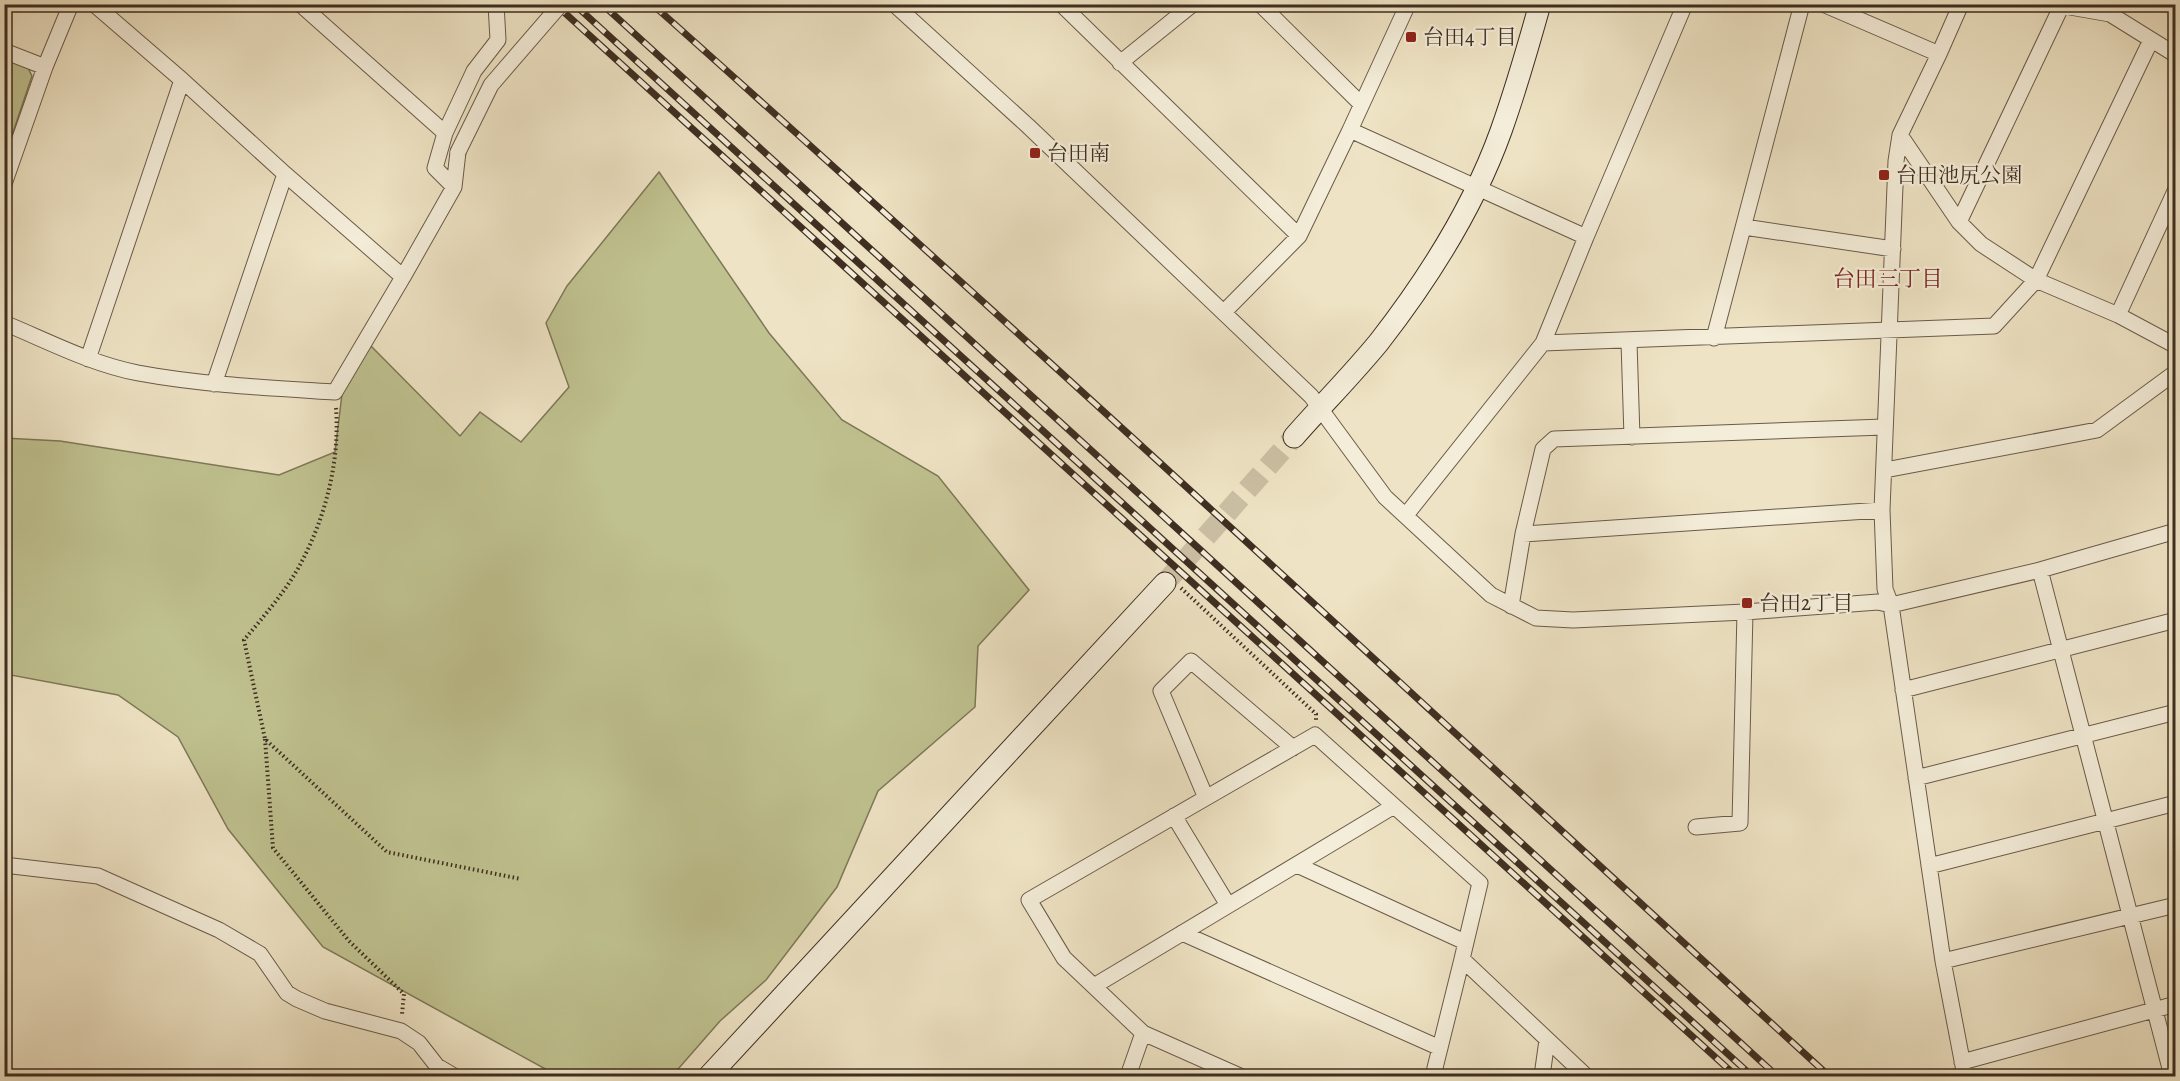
<svg xmlns="http://www.w3.org/2000/svg" width="2180" height="1081" font-family="Alegreya,'Noto Serif JP',serif">
	<rect width="100%" height="100%" fill="#eee3c4"/>
	<filter id="stains"><feTurbulence type="fractalNoise" baseFrequency=".00333" numOctaves="4"/><feColorMatrix values="0 0 0 0 .2 0 0 0 0 .09 0 0 0 0 .02 0 0 0 .5 -.17"/></filter>
	<radialGradient id="worn" r=".72"><stop offset=".6" stop-color="#630" stop-opacity="0"/><stop offset="1" stop-color="#630" stop-opacity=".3"/></radialGradient>
	<path fill="#bfc18f" stroke="#7e7858" stroke-width="1.5" d="M5,58l23,10 4,8 -27,80z
		M659,172l110,161 73,87 96,56 91,114 -51,56 -3,61 -97,84 -41,96 -71,93 -46,41 -48,55h-97l-26,-5 -226,-124 -95,-118 -50,-92 -60,-42 -113,-21 -1,-236 56,3 219,34 56,-23 7,-58 27,-50 91,92 20,-24 41,30 48,-55 -23,-64 21,-37z"/>
	<g fill="none" stroke-linecap="round" stroke-linejoin="round">
		<path stroke="#cbbfa3" stroke-width="21" stroke-dasharray="21 10" stroke-linecap="butt" d="M1165,583l129,-146"/>
		<g stroke="#6a5b4a" stroke-width="17">
			<path id="street" d="M94,4l88,76
				M300,4l145,129 29,-62 24,-31 -2,-36
				M894,4l134,122 283,270 74,101 106,98 45,23 37,2 172,-8 133,-10 13,3 52,356 22,115
				M1061,4l238,232
				M1260,4l101,100
				M1408,4l-58,126 236,107 99,-233
				M1823,4l116,50 -39,81 59,87 22,22 55,36 82,35 58,31
				M2053,4l57,10 66,41
				M4,51l41,16
				M1939,54l22,-50
				M1120,63l73,-59
				M445,133l-10,35 19,19
				M1900,135l-4,26 -14,349 3,79 6,16 149,-35 136,-39
				M4,184l41,-117 26,-63
				M1959,222l102,-215
				M1744,227l149,22
				M403,277l51,-90 4,-35
				M1224,312l75,-76 51,-106
				M2118,315l58,-126
				M4,323c44,18 87,41 134,50 65,12 132,15 197,19l68,-115 -118,-103 -71,210
				M1714,338l88,-334
				M1629,342l3,95
				M1543,343l451,-17 42,-46 115,-240
				M88,359l94,-279 103,94
				M1885,470l212,-40 79,-58
				M1406,515l137,-172 43,-106
				M1523,534l359,-24
				M2040,570l132,506
				M1511,606l12,-72 20,-85 11,-10 330,-12
				M1903,690l273,-70
				M1916,778l260,-66
				M1206,798l-45,-107 30,-30 102,87
				M1174,816l54,89
				M1696,827l44,-4 5,-211
				M4,865l94,11 121,54 41,24 27,39 10,6 28,12 76,20 18,12 18,23 17,10
				M1297,865l168,77
				M1929,866l247,-63
				M1182,933l258,115
				M1943,961l233,-56
				M1094,986l300,-180
				M1143,1033l97,43
				M1962,1062l214,-58
				M1128,1076l15,-43 -79,-75 -35,-58 286,-165 165,148 -18,76 124,117
				M1433,1076l29,-117
				M1542,1076l5,-36"/>
		</g>
		<g stroke="#3e2e21" stroke-width="23">
			<path id="secondary" d="M1294,437c28,-32 58,-62 85,-95 49,-63 95,-136 122,-211 15,-42 27,-84 39,-127
				M709,1076l456,-493"/>
		</g>
		<path stroke="#3e2e21" stroke-width="4" stroke-dasharray="1.5 3" stroke-linecap="butt" d="M336,408c4,52 -10,108 -35,155 -14,27 -38,54 -57,77l21,99 122,113 134,27
			M1181,588l135,126v6
			M265,739l8,109 76,93 55,53 -2,20"/>
		<use href="#street" stroke="#f4edd9" stroke-width="15"/>
		<use href="#secondary" stroke="#f4edd9" stroke-width="21"/>
		<g stroke="#3e2e21" stroke-width="7">
			<path id="rail" d="M555,4l1181,1072
				M574,4l1178,1072
				M602,4l1175,1072
				M652,4c396,353 786,714 1177,1072"/>
		</g>
		<use href="#rail" stroke="#f4edd9" stroke-width="4.5" stroke-dasharray="14" stroke-linecap="butt"/>
		<g stroke="#6a5b4a" stroke-width="17" stroke-linecap="butt">
			<path id="street-bridge" d="M458,152l33,-67 70,-81"/>
		</g>
		<use href="#street-bridge" stroke="#f4edd9" stroke-width="15"/>
	</g>
	<g fill="#8f2418" stroke="#f4edd9" stroke-width="2">
		<rect x="1405" y="31" width="12" height="12" rx="3"/>
		<rect x="1029" y="147" width="12" height="12" rx="3"/>
		<rect x="1878" y="169" width="12" height="12" rx="3"/>
		<rect x="1741" y="597" width="12" height="12" rx="3"/>
	</g>
	<g text-anchor="middle" dominant-baseline="central" stroke-width="4.5" stroke-linejoin="round" paint-order="stroke">
		<g font-size="21" fill="#3e2e21" stroke="#f4edd9" text-anchor="start">
			<text x="1423" y="37">台田4丁目</text>
			<text x="1047" y="153">台田南</text>
			<text x="1896" y="175">台田池尻公園</text>
			<text x="1759" y="603">台田2丁目</text>
		</g>
		<g font-size="22" fill="#7a1f14" stroke="#f4edd9">
			<text x="1888" y="279">台田三丁目</text>
		</g>
	</g>
	<rect width="2180" height="1081" fill="none" stroke="#eee3c4" stroke-width="24"/>
	<rect x="6" y="6" width="2168" height="1069" fill="none" stroke="#3e2e21" stroke-width="3"/>
	<rect x="12" y="12" width="2156" height="1057" fill="none" stroke="#3e2e21" stroke-width="1.5"/>
	<rect width="100%" height="100%" filter="url(#stains)"/>
	<rect width="100%" height="100%" fill="url(#worn)"/>
</svg>
